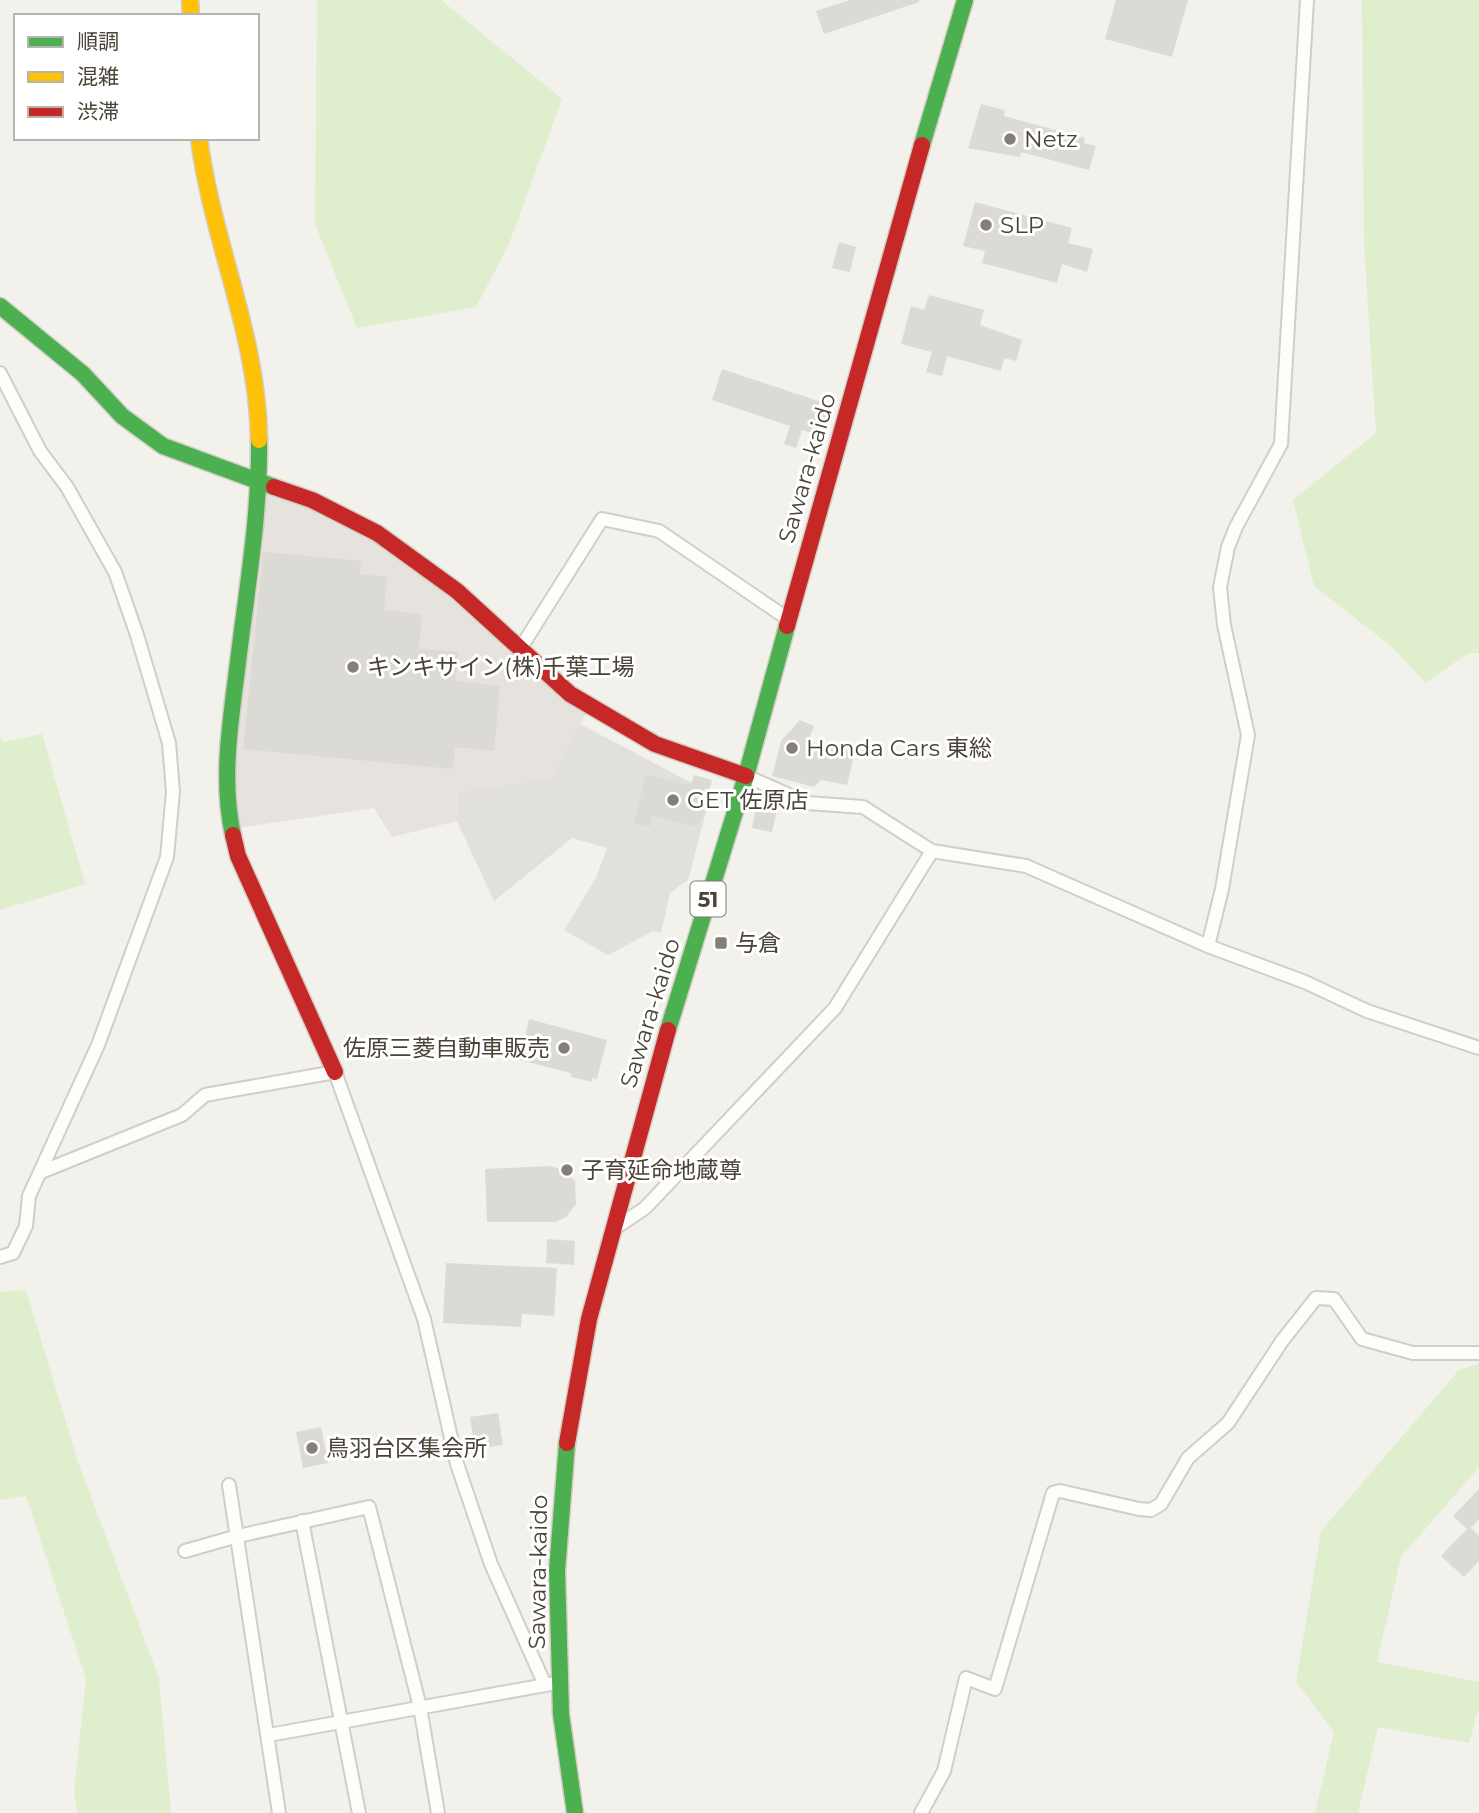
<svg xmlns="http://www.w3.org/2000/svg" width="1479" height="1813" font-family="Montserrat,'Noto Sans JP',sans-serif">
	<rect width="100%" height="100%" fill="#f2f1ec"/>
	<path fill="#e6e2dd" d="M260,480l96,41 234,185 -39,72 -93,14 -1,29 -65,16 -18,-29 -144,21 -4,-49z"/>
	<path fill="#dfeecc" d="M317,0h124l121,99 -53,145 -33,63 -119,21 -42,-104z
		M1362,0h117v653h-11l-42,30 -35,-37 -77,-60 -21,-86 83,-67 -12,-189z
		M42,734l43,150 -85,26v-175l3,7z
		M26,1290l52,172 81,216 12,135h-93l-4,-20 12,-114 -60,-183 -26,4v-208z
		M1479,1364v103l-78,90 -24,105 102,20v25l-10,36 -91,-16 -20,86h-43l19,-81 -38,-50 25,-151 138,-161z"/>
	<path fill="#e2e0dc" d="M580,724l131,69 -23,87 -18,13 -9,40 -8,-2 -45,24 -44,-25 32,-52 11,-30 -35,-10 -78,63 -37,-80 1,-29 93,-14z"/>
	<path fill="#dcdad4" d="M850,0h69v2l-95,32 -8,-23z
		M1116,0h72l-16,57 -67,-18z
		M981,104l24,6 -1,6 81,22 -1,5 12,3 -7,24 -68,-18 -1,5 -52,-9z
		M975,202l97,26 -4,15 25,6 -6,23 -25,-8 -5,19 -75,-20 3,-12 -22,-5z
		M839,242l17,5 -6,25 -18,-4z
		M929,295l55,15 -4,15 42,15 -6,21 -12,-3 -3,13 -54,-15 -5,20 -16,-4 6,-20 -31,-8 10,-38 13,4z
		M722,369l108,36 -10,31 -18,-6 -6,18 -12,-4 6,-18 -78,-26z
		M263,552l98,9 -1,13 27,3 -3,33 38,4 -3,35 39,3 -3,29 45,5 -6,65 -39,-4 -2,22 -210,-20z
		M800,720l14,6 -6,16 47,10 -8,33 -26,-5 -7,7 -42,-11 9,-35z
		M646,774l45,11 3,-10 18,5 -11,42 -7,4 -42,-10 -2,11 -16,-3z
		M757,802l21,5 -6,25 -20,-4z
		M529,1019l78,21 -10,39 -5,-1v4l-21,-5v-4l-51,-13z
		M549,1166l15,4 11,11 1,23 -10,13 -10,5h-69l-2,-53z
		M547,1239l28,2 -1,24 -28,-2z
		M446,1263l111,5 -3,48 -32,-2 -1,13 -78,-4z
		M498,1413l5,32 -28,4 -5,-32z
		M321,1427l7,36 -25,5 -7,-36z
		M1479,1489v30l-8,9 8,8v25l-15,16 -23,-21 26,-27 -14,-13z"/>
	<g fill="none" stroke-linecap="round" stroke-linejoin="round">
		<g stroke="#d0cec9" stroke-width="16">
			<path id="street" d="M0,373l40,78 27,36 48,85 22,63 32,108 4,49 -6,65 -69,188 -69,151 -3,30 -13,27 -13,4
				M520,649l82,-130 57,12 129,88
				M746,776l61,27 56,4 69,44 94,15 182,80 97,36 62,29 112,37
				M1208,946l14,-57 26,-154 -24,-110 -4,-38 8,-40 8,-20 45,-83 26,-444
				M41,1172l141,-57 23,-20 130,-23 89,247 33,145 34,100 54,121
				M614,1229l31,-21 190,-200 97,-157
				M229,1485l50,328
				M302,1521l57,292
				M185,1551l53,-15 131,-29 51,200 18,106
				M269,1735l282,-51
				M921,1813l23,-42 22,-93 29,11 58,-196 7,-2 79,18 12,1 10,-6 27,-46 40,-35 54,-82 34,-43 18,1 28,40 51,14h66"/>
		</g>
		<g stroke="#d2cec3" stroke-width="19">
			<path id="fast" d="M922,145l43,-145
				M0,306l83,68 39,42 41,30 111,41
				M233,835c-12,-54 -3,-110 4,-165 9,-76 23,-153 22,-230
				M668,1030l78,-254 41,-150
				M567,1443l-10,128 4,143 14,99"/>
		</g>
		<g stroke="#d2cec3" stroke-width="19">
			<path id="slow" d="M190,0l1,16
				M199,138c13,103 59,197 60,302"/>
		</g>
		<g stroke="#d2cec3" stroke-width="19">
			<path id="jam" d="M274,487l38,13 65,33 80,58 113,103 85,50 91,32
				M787,626l135,-481
				M233,835l5,21 97,216
				M567,1443l22,-124 79,-289"/>
		</g>
		<use href="#street" stroke="#fdfdfc" stroke-width="12"/>
		<use href="#fast" stroke="#4caf50" stroke-width="16"/>
		<use href="#slow" stroke="#ffc107" stroke-width="16"/>
		<use href="#jam" stroke="#c62828" stroke-width="16"/>
	</g>
	<g fill="#858076" stroke="#fff" stroke-width="2.5">
		<circle cx="1010" cy="139" r="7"/>
		<circle cx="986" cy="225" r="7"/>
		<circle cx="353" cy="667" r="7"/>
		<circle cx="792" cy="748" r="7"/>
		<circle cx="673" cy="800" r="7"/>
		<rect x="714" y="936" width="14" height="14" rx="3.5"/>
		<circle cx="564" cy="1048" r="7"/>
		<circle cx="567" cy="1170" r="7"/>
		<circle cx="312" cy="1448" r="7"/>
	</g>
	<g text-anchor="middle" dominant-baseline="central" stroke-width="6" stroke-linejoin="round" paint-order="stroke">
		<rect fill="#fff" stroke="#807b73" stroke-width="2" x="690.5" y="881.5" width="35" height="35" rx="5"/>
		<g font-size="21" font-weight="bold" fill="#4a4337">
			<text x="708" y="899">51</text>
		</g>
		<g font-size="23" fill="#4a4337" stroke="#fff" text-anchor="start">
			<text x="1024" y="139">Netz</text>
			<text x="1000" y="225">SLP</text>
			<text x="367" y="667">キンキサイン(株)千葉工場</text>
			<text x="806" y="748">Honda Cars 東総</text>
			<text x="687" y="800">GET 佐原店</text>
			<text x="735" y="943">与倉</text>
			<text x="550" y="1048" text-anchor="end">佐原三菱自動車販売</text>
			<text x="581" y="1170">子育延命地蔵尊</text>
			<text x="326" y="1448">鳥羽台区集会所</text>
		</g>
		<g font-size="23" fill="#4a4337" stroke="#fff">
			<text transform="translate(807 468) rotate(-74)">Sawara-kaido</text>
			<text transform="translate(650 1013) rotate(-73)">Sawara-kaido</text>
			<text transform="translate(538 1572) rotate(-89)">Sawara-kaido</text>
		</g>
	</g>
	<rect x="14" y="14" width="245" height="126" fill="#ffffff" stroke="#b7b4af" stroke-width="2"/>
	<rect x="28" y="37" width="35" height="10" fill="#4caf50" stroke="#b7b4af" stroke-width="2"/>
	<text x="77" y="49" font-size="21" fill="#4a4337">順調</text>
	<rect x="28" y="72" width="35" height="10" fill="#ffc107" stroke="#b7b4af" stroke-width="2"/>
	<text x="77" y="84" font-size="21" fill="#4a4337">混雑</text>
	<rect x="28" y="107" width="35" height="10" fill="#c62828" stroke="#b7b4af" stroke-width="2"/>
	<text x="77" y="119" font-size="21" fill="#4a4337">渋滞</text>
</svg>
